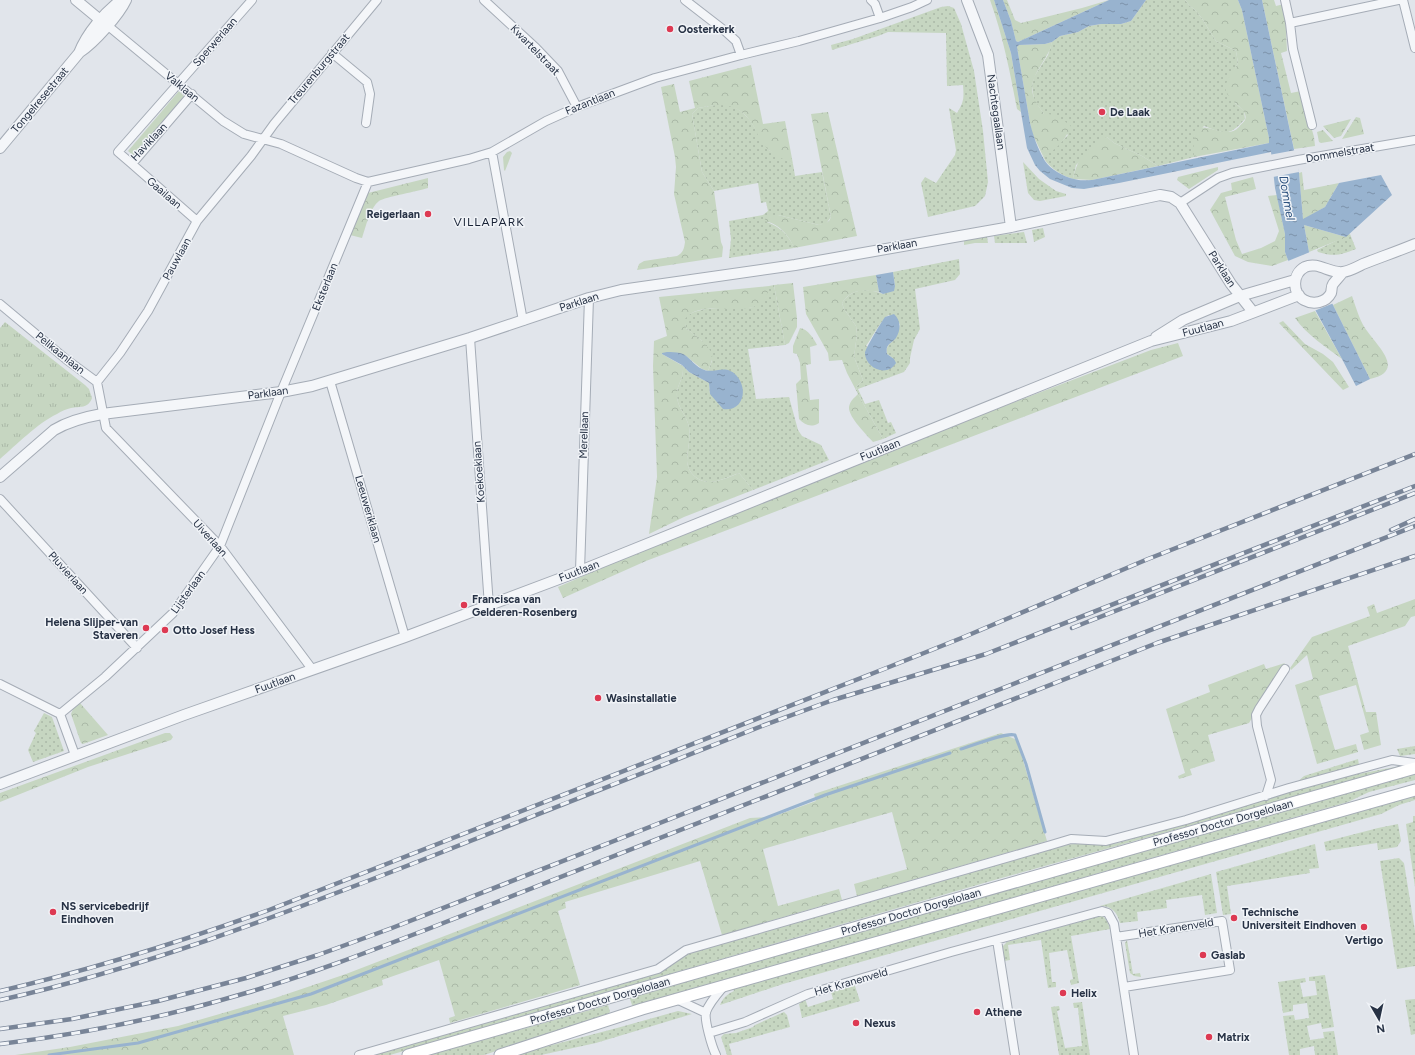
<svg xmlns="http://www.w3.org/2000/svg" width="1415" height="1055" font-family="Figtree,sans-serif">
	<defs>
		<pattern id="grass-dots" width="8" height="8" patternUnits="userSpaceOnUse"><rect width="8" height="8" fill="#c6d6c1"/><path d="M2 2h.1M6 6h.1" fill="none" stroke="#aab8a7" stroke-width="1.8" stroke-linecap="round"/></pattern>
		<pattern id="forest-crowns" width="20" height="18" patternUnits="userSpaceOnUse"><rect width="20" height="18" fill="#c6d6c1"/><path d="M2 6a3 3 0 1 1 6 0M12 15a3 3 0 1 1 6 0" fill="none" stroke="#aab8a7"/></pattern>
		<pattern id="park-tufts" width="24" height="20" patternUnits="userSpaceOnUse"><rect width="24" height="20" fill="#c6d6c1"/><path d="M3 7l-1-3M5 7V3M7 7l1-3M15 17l-1-3M17 17v-4M19 17l1-3" fill="none" stroke="#aab8a7"/></pattern>
		<pattern id="water-ripples" width="26" height="14" patternUnits="userSpaceOnUse"><rect width="26" height="14" fill="#98b3cf"/><path d="M2 4q2-2 4 0t4 0M15 11q2-2 4 0t4 0" fill="none" stroke="#7c92aa"/></pattern>
	</defs>
	<rect width="100%" height="100%" fill="#e1e5eb"/>
	<path fill="url(#grass-dots)" fill-rule="evenodd" d="M1146,0h39l5,6 4,3 7,8 15,24 20,10 2,12 -5,10 2,30 9,8 1,8c-16,18 -20,15 -41,7l-10,10v21l-36,9 -16,-10 -28,-13 -7,-6 -31,28 -3,14c-10,-3 -26,-12 -30,-23l12,-8 13,-13 -24,-21 -10,-14 -2,-14 2,-9 14,-22 4,-13 8,-6 18,-4 11,-6 12,-2h20l10,-3z
		M948,6l6,2 7,16 13,47 9,60 5,51 -3,14 -10,10 -47,11 -7,-34 4,-6 11,6 19,-28 1,-5 -7,-42 8,5c7,-11 7,-15 6,-28l-16,1 -1,-53 -58,-1 -10,4 -46,14 -1,-5 22,-6 88,-32z
		M715,105h16l11,7 7,7 20,31 24,14 2,12 27,-4 9,45 -5,7 -7,1 -41,-10 -11,7c13,5 22,13 27,26l-65,10 2,-19 -2,-18 34,-6 5,-4 -2,-9 -5,1 -3,-20 -44,8 -12,-19 -10,-58 6,-6z
		M1023,162l16,17 17,12 10,3v2l-26,5 -6,-1 -6,-7z
		M1043,228l2,9 -11,5 -2,-12z
		M1024,232l3,11h-32l-1,-7z
		M1350,234l6,15c-16,6 -21,8 -38,3l-1,-2z
		M959,259l1,15 -5,6 -40,9 5,40 -6,11 -4,18v5l-6,9 -46,17 7,15 14,-4 9,23 3,-1 5,11 -13,6 -25,-45 -2,-7 7,-7 -9,-23 3,-23 -1,-8 -12,-17 -2,-6c9,-15 26,-15 41,-9l12,-8 -2,-14zM889,315l11,9c-1,4 -2,9 -4,13 -4,7 -11,7 -9,17l7,5 -28,-13c6,-8 16,-28 23,-31z
		M774,285l11,60 -37,4 8,50 33,-2 9,33 4,6 19,9 8,15 -76,30 -14,-17c-8,3 -22,9 -29,9 -12,0 -22,-9 -23,-21 0,-11 4,-22 2,-34 -2,-11 -12,-20 -12,-31 -1,-11 7,-16 6,-30l6,6 20,11 1,11v-23h-2l4,-10 -10,-20 -16,-13 -2,-9c12,-16 50,-9 69,-12l16,-21z
		M44,713l8,4 12,34 -31,11 -5,-12 8,-17 -2,-2z
		M1415,746v8l-15,2 -3,-7z
		M1358,759l1,6 -63,18 8,-7z
		M1400,766l1,1 -403,112 -608,176h-21l293,-84 26,-17 379,-109c17,-3 34,1 51,-2l219,-65z
		M1415,774v6l-46,12 -21,10 -714,204 -2,-1 -2,-6 1,-2z
		M1415,796v4l-16,5 -18,9 -598,170 -63,21c3,-7 7,-11 14,-14l-1,-2z
		M1413,816h2v71l-9,-63 7,-2z
		M1398,824l3,17 -4,6 -19,3 -1,-7 -51,8 -2,-9 54,-14z
		M1315,844l4,24 -10,1 1,4 -83,13 4,28 -8,1 -7,-43z
		M1399,858l5,5 11,68v35l-18,3 -17,-108z
		M1211,874l6,39 -12,2 -3,-20 -36,5 1,8 -30,4 1,9 -18,2c-3,-11 -8,-17 -20,-17z
		M1100,916c7,1 8,7 10,13l-39,7 8,47 -8,2 -1,-5 3,-1 -6,-29 -18,3 3,29h4v5l-8,1 -7,-48 -33,5 2,15 -6,1 -1,-15 4,-4z
		M1127,940l6,34 7,-1 1,4 -7,-1 -4,-3 -5,-30z
		M1325,975l9,52 -12,2 -1,-6 -14,3 3,14 14,-2 -1,-6 11,-1 4,24h-23l-1,-9 -14,3v6h-11l-6,-39 11,-1 1,5 14,-2 -2,-15 -14,2v6l-10,2 -5,-31 27,-4 1,4 -6,1 3,14 14,-2 -2,-14h-6v-4z
		M854,985l1,1 5,15 -58,17 -3,-14 6,-5 3,8 25,-8 -2,-7z
		M1415,999v35l-4,1 -6,-35z
		M1082,1002l8,53h-31l-8,-48 8,-1 1,4 -3,1 8,37 17,-2 -4,-38h-4l-1,-5z
		M608,1005l2,7 -2,2 -124,41h-55z
		M678,1011l14,3 -96,29 -55,12h-27l103,-27z
		M784,1012l3,3 3,12 -61,17 3,11h-5l-6,-18 3,-3 12,-1 17,-6 2,-2z"/>
	<path fill="url(#forest-crowns)" d="M990,0h4l17,53 10,59 -4,-3c-7,-37 -14,-73 -27,-109z
		M1003,0h4l8,20 6,3 61,-15 27,-8 -91,42 -2,-1 -5,-20z
		M1185,0h53l4,10 27,128v5l-75,14c0,-6 -1,-15 0,-21 6,-22 30,7 45,-9 1,-2 5,-5 6,-7 5,-13 -23,-19 -19,-35 1,-7 9,-15 12,-22l-2,-12 -20,-10 -15,-24 -7,-8 -4,-3z
		M1262,0h12l2,6 8,-2c2,16 2,31 3,47l-6,2 10,40 10,-2 13,46 1,9 -21,3z
		M1052,42c-3,19 -28,36 -17,58 2,5 6,9 9,14 11,-1 19,6 27,12 -5,13 -15,25 -28,30l-11,-23 -2,-10 -13,-76 2,-2 26,-1z
		M751,65l12,59 22,-3 8,43c-8,-4 -17,-8 -24,-14 -8,-7 -11,-15 -15,-23 -14,-25 -32,-24 -56,-19l-6,6 10,58 12,19 7,51 2,5 -1,10 -85,13 2,-6 5,-3 33,-5c6,-3 7,-7 8,-14l-11,-48 2,-27 -1,-10 -14,-70 13,-3 6,28 15,-4 -6,-27z
		M828,112l29,124 -63,12c-5,-13 -16,-25 -30,-27l3,-5 11,-1 41,10 7,-2 3,-2 2,-4 -20,-103z
		M1356,117l4,1 4,16 -22,5z
		M1351,119l-10,17 -7,2 -11,-12z
		M1323,130l10,11 -12,2 -2,-1 -2,-10z
		M1106,137h1l7,6 28,13 16,10 -66,14 -19,-1c5,-23 13,-29 33,-42z
		M1218,167v3l-29,19 -12,-9 1,-3z
		M1302,172l2,18 35,-7 -14,24 -22,13 -4,-47z
		M1253,177l3,12 -31,8 11,43 6,14 19,-6 14,-7 4,-10 -11,-35 9,-1 8,39v18l3,8 -16,6 -24,-4 -13,-6 -25,-46 11,-17 11,-3 -1,-7z
		M428,178v10c-9,3 -43,9 -49,13 -9,7 -13,25 -17,37l-12,-3 18,-42z
		M1304,225l42,12 -37,15z
		M987,237l1,6h-13l-11,2v-5z
		M876,275l3,17c-15,-2 -28,-4 -37,11l2,6 12,17 1,8 -3,23 9,23 -7,7 2,7 25,45 -10,3c-6,-7 -25,-25 -24,-35 1,-6 5,-9 9,-13l-11,-21 -5,-13 -13,1 -1,-8 -22,-39 -3,-27z
		M793,283l4,35v9l-8,16 -4,2 -11,-60z
		M769,286c-5,43 -65,7 -84,33l1,9c7,6 24,17 26,27 1,5 -2,11 -4,16l-6,-2 -16,-13 -24,-2 21,12c1,14 -7,19 -6,30 0,11 10,20 12,31 2,12 -2,23 -2,34 1,12 11,21 23,21 7,0 22,-6 29,-9l14,17 -69,27 -35,17 8,-57 -4,-111 1,-25 13,-5 -8,-39z
		M1352,296c4,11 7,23 13,32 10,16 43,43 5,51l-37,-74z
		M1315,311l27,48c-16,-12 -35,-24 -47,-41z
		M1283,321l22,23 18,10 10,8 16,25 -6,3 -64,-67z
		M800,328c8,1 14,11 17,17l-7,2 1,17 -5,1 4,35 9,-1v24c-8,5 -14,2 -20,-4l-3,-35 5,-5 -1,-16 -3,-9 -4,-1v-7z
		M1178,343l5,13 -537,205 -83,37 -5,-11 203,-88 390,-149z
		M1415,599v17l-4,1 -6,9 -57,20 18,66h10l5,33 -17,5 -4,-15 9,-3 -13,-47 -37,11 16,54 21,-6 2,8 -41,12 -22,-79 18,-6 -6,-24 -16,15 -1,-2 22,-31 58,-21 -3,-9 7,-3 3,9z
		M1285,663l-36,60 -41,12 7,26 -25,8 2,6 -13,4 -1,-3 7,-3 -19,-64 44,-17 -2,-7 56,-21 2,5z
		M80,703l28,32 -25,9 -2,-1 -10,-29 2,-5z
		M165,733h5l3,4 -2,3 -83,27 -88,35v-9z
		M1001,733l16,7 30,101 -190,55 -3,-12 53,-15 -15,-57 -129,37 15,57 61,-17 3,11 -120,35 -22,-74 -135,41 1,6 -8,3 22,74 -130,38 -1,-5 6,-2 -16,-56 -57,20 1,5 -57,20 -43,11 11,39h-279l55,-8 108,-21 97,-28 71,-24 404,-156 22,-1 44,-16 -2,-7z"/>
	<path fill="url(#park-tufts)" d="M5,322l80,63 4,4 3,9c-4,11 -12,8 -21,10 -4,1 -10,3 -14,6 -19,9 -41,31 -57,45v-131z"/>
	<path fill="#c6d6c1" d="M179,91l5,5 -50,60 -6,-5z
		M510,151l2,2 -7,18 -1,-1 -1,-13 4,-5z"/>
	<path fill="url(#water-ripples)" d="M994,0h9l8,21 5,20 2,1 91,-42h37l-15,21 -10,3h-20l-12,2 -11,6 -18,4 -8,6 -7,2 -26,1 -2,2 13,76c3,12 8,27 15,38 5,8 19,16 29,18 6,2 12,1 18,1l177,-37v-5l-27,-128 -4,-10h24l37,173 4,46 22,-12 14,-24 42,-8 11,20 -46,42 -42,-12 5,27 24,53 37,74 -14,7 -14,-27 -54,-99 -3,-8v-18l-10,-46 -4,-36 -152,31 -35,6 -12,-1 -22,-9 -10,-8 -5,-6 -8,-17 -16,-95z
		M893,272l2,14 -1,5 -11,3 -4,-2 -3,-17z
		M894,314c7,6 7,16 2,24 -5,6 -11,6 -9,16l7,5 2,4c-9,15 -31,5 -31,-10 0,-4 17,-32 20,-36z
		M667,352c4,0 9,0 13,1 9,2 13,12 22,16 11,6 23,-6 34,6 13,14 7,37 -13,34l-13,-15 -1,-11 -20,-11 -7,-7 -20,-11v-1z"/>
	<path fill="#e1e5eb" d="M1296,150l3,22 -26,5 -4,-22z
		M1310,252l24,51 -20,8 -26,-50z"/>
	<g fill="none" stroke-linecap="round" stroke-linejoin="round">
		<path stroke="#98b3cf" stroke-width="3" d="M961,749c11,-3 44,-17 54,-14l11,29 19,68
			M49,1055l89,-12 173,-49 514,-199 125,-42"/>
		<g stroke="#a5acb6" stroke-width="10">
			<path id="minor" d="M484,0l52,48 22,23 19,36
				M685,0l40,31 11,10 5,14
				M871,0l4,4 5,14
				M1285,0l5,23 3,26 19,76
				M1403,0l12,48
				M1290,23l108,-23
				M107,25l116,96 21,13 37,10 75,34 12,4 101,-23 23,-7 54,-31 31,-14 78,-29 86,-23 58,-14 81,-23 32,-11 15,-7
				M332,53l35,29 3,12 -4,29
				M192,94l-60,70 -14,-12 134,-152
				M492,152l31,169
				M132,164l65,57
				M1180,203l38,-25 14,-5 66,-13 117,-20
				M0,304l67,56 30,22 9,46 114,118 92,123
				M470,338l19,268
				M330,381l75,256
				M97,382l23,-29 28,-42 49,-90 54,-65 23,-32 103,-124
				M0,499l137,149
				M580,571l9,-273
				M0,684l60,30
				M60,714l45,-37 68,-64 47,-67 61,-154 87,-210
				M60,714l15,41
				M1266,796l5,-16 -14,-54 -1,-11 3,-6 26,-40
				M1116,937l106,-16 8,49 -106,17
				M997,940l18,115
				M676,999l30,14
				M709,1033l36,-11 63,-28 143,-42 151,-41 6,2 6,11 20,131
				M359,1055l299,-86 28,-19 365,-105 20,-6 35,2 80,-21 103,-32 103,-28 23,3
				M716,1055c-4,-8 -12,-35 -10,-43 3,-9 12,-19 18,-26"/>
		</g>
		<g stroke="#a5acb6" stroke-width="12">
			<path id="tertiary" d="M76,0l29,24
				M967,0l21,55 23,172
				M80,52c14,-9 39,-37 46,-52
				M0,148l79,-95c8,-20 25,-40 42,-53
				M1343,272c-3,4 -7,8 -10,12 -2,3 -1,6 -2,9 -5,10 -18,12 -27,7 -12,-7 -12,-26 1,-33 13,-6 25,7 38,5 7,-1 14,-5 20,-8 18,-7 35,-13 52,-20
				M1156,337l27,-17 57,-24 55,-16
				M0,477l54,-47c15,-9 31,-13 48,-16l179,-22 31,-6 158,-48 119,-40 32,-8 174,-25 216,-38 149,-32 11,2 9,6 51,81 22,28
				M0,784l184,-69 221,-78 175,-66 571,-230 80,-20 68,-26"/>
		</g>
		<g stroke="#a5acb6" stroke-width="13">
			<path id="secondary" d="M408,1055l1007,-287
				M500,1055l142,-46 773,-219"/>
		</g>
		<use href="#minor" stroke="#f4f6f9" stroke-width="8"/>
		<use href="#tertiary" stroke="#f4f6f9" stroke-width="10"/>
		<use href="#secondary" stroke="#fff" stroke-width="11"/>
		<g stroke="#788497" stroke-width="4.5">
			<path id="rail" d="M1391,530l24,-11
				M1072,628l343,-135
				M0,991c91,-21 180,-49 269,-81l620,-243 75,-30 184,-78 267,-105
				M0,1000c144,-32 280,-85 417,-138 115,-46 230,-91 345,-136l71,-26 153,-46 429,-168
				M0,1029l72,-10 86,-18 88,-23 72,-23 74,-27 250,-98 773,-304
				M0,1044c83,-10 166,-27 246,-51 62,-18 122,-41 182,-64l729,-286 258,-87"/>
		</g>
		<use href="#rail" stroke="#f1f4f8" stroke-width="3" stroke-dasharray="9" stroke-linecap="butt"/>
	</g>
	<g fill="#dd3952" stroke="#f1f4f8" stroke-width="1.5">
		<circle cx="670" cy="29" r="4"/>
		<circle cx="1102" cy="112" r="4"/>
		<circle cx="428" cy="214" r="4"/>
		<circle cx="464" cy="605" r="4"/>
		<circle cx="146" cy="628" r="4"/>
		<circle cx="165" cy="630" r="4"/>
		<circle cx="598" cy="698" r="4"/>
		<circle cx="53" cy="912" r="4"/>
		<circle cx="1234" cy="918" r="4"/>
		<circle cx="1364" cy="927" r="4"/>
		<circle cx="1203" cy="955" r="4"/>
		<circle cx="1063" cy="993" r="4"/>
		<circle cx="977" cy="1012" r="4"/>
		<circle cx="856" cy="1023" r="4"/>
		<circle cx="1209" cy="1037" r="4"/>
	</g>
	<g text-anchor="middle" dominant-baseline="central" stroke-width="3" stroke-linejoin="round" paint-order="stroke">
		<g font-size="11" font-weight="bold" fill="#273245" stroke="#f1f4f8" text-anchor="start">
			<text x="678" y="29">Oosterkerk</text>
			<text x="1110" y="112">De Laak</text>
			<text x="420" y="214" text-anchor="end">Reigerlaan</text>
			<text x="472" y="599">Francisca van<tspan x="472" dy="13">Gelderen-Rosenberg</tspan></text>
			<text x="138" y="622" text-anchor="end">Helena Slijper-van<tspan x="138" dy="13">Staveren</tspan></text>
			<text x="173" y="630">Otto Josef Hess</text>
			<text x="606" y="698">Wasinstallatie</text>
			<text x="61" y="906">NS servicebedrijf<tspan x="61" dy="13">Eindhoven</tspan></text>
			<text x="1242" y="912">Technische<tspan x="1242" dy="13">Universiteit Eindhoven</tspan></text>
			<text x="1364" y="940" text-anchor="middle">Vertigo</text>
			<text x="1211" y="955">Gaslab</text>
			<text x="1071" y="993">Helix</text>
			<text x="985" y="1012">Athene</text>
			<text x="864" y="1023">Nexus</text>
			<text x="1217" y="1037">Matrix</text>
		</g>
		<g font-size="11" fill="#273245" stroke="#f1f4f8">
			<text transform="translate(215 42) rotate(-49)">Sperwerlaan</text>
			<text transform="translate(535 50) rotate(46)">Kwartelstraat</text>
			<text transform="translate(319 69) rotate(-50)">Treurenburgstraat</text>
			<text transform="translate(182 87) rotate(39)">Valklaan</text>
			<text transform="translate(40 100) rotate(-50)">Tongelresestraat</text>
			<text transform="translate(590 102) rotate(-22)">Fazantlaan</text>
			<text transform="translate(996 112) rotate(82)">Nachtegaallaan</text>
			<text transform="translate(149 142) rotate(-47)">Haviklaan</text>
			<text transform="translate(1340 153) rotate(-10)">Dommelstraat</text>
			<text transform="translate(164 193) rotate(41)">Gaailaan</text>
			<text transform="translate(897 246) rotate(-10)">Parklaan</text>
			<text transform="translate(177 259) rotate(-61)">Pauwlaan</text>
			<text transform="translate(1222 269) rotate(57)">Parklaan</text>
			<text transform="translate(325 287) rotate(-68)">Eksterlaan</text>
			<text transform="translate(579 302) rotate(-18)">Parklaan</text>
			<text transform="translate(1203 328) rotate(-15)">Fuutlaan</text>
			<text transform="translate(60 353) rotate(39)">Pelikaanlaan</text>
			<text transform="translate(268 393) rotate(-8)">Parklaan</text>
			<text transform="translate(584 435) rotate(-88)">Merellaan</text>
			<text transform="translate(880 450) rotate(-22)">Fuutlaan</text>
			<text transform="translate(479 472) rotate(-94)">Koekoeklaan</text>
			<text transform="translate(368 509) rotate(74)">Leeuweriklaan</text>
			<text transform="translate(210 538) rotate(48)">Uiverlaan</text>
			<text transform="translate(579 571) rotate(-21)">Fuutlaan</text>
			<text transform="translate(68 573) rotate(48)">Pluvierlaan</text>
			<text transform="translate(188 592) rotate(-54)">Lijsterlaan</text>
			<text transform="translate(275 683) rotate(-20)">Fuutlaan</text>
			<text transform="translate(1223 823) rotate(-16)">Professor Doctor Dorgelolaan</text>
			<text transform="translate(911 912) rotate(-16)">Professor Doctor Dorgelolaan</text>
			<text transform="translate(1176 928) rotate(-9)">Het Kranenveld</text>
			<text transform="translate(851 982) rotate(-16)">Het Kranenveld</text>
			<text transform="translate(600 1001) rotate(-16)">Professor Doctor Dorgelolaan</text>
		</g>
		<g font-size="12" font-style="italic" fill="#2c517e" stroke="#f1f4f8">
			<text transform="translate(1287 198) rotate(80)">Dommel</text>
		</g>
		<g font-size="12" letter-spacing="1" fill="#192336" stroke="#f1f4f8">
			<text x="489" y="222">VILLAPARK</text>
		</g>
	</g>
	<g transform="translate(1379 1019) rotate(171)" stroke="#f1f4f8" stroke-width="3" paint-order="stroke">
	<path d="M0-3L7 15L0 10L-7 15Z" fill="#273245"/>
	<text y="-6" font-size="11" font-weight="bold" text-anchor="middle" fill="#273245">N</text>
	</g>
</svg>
